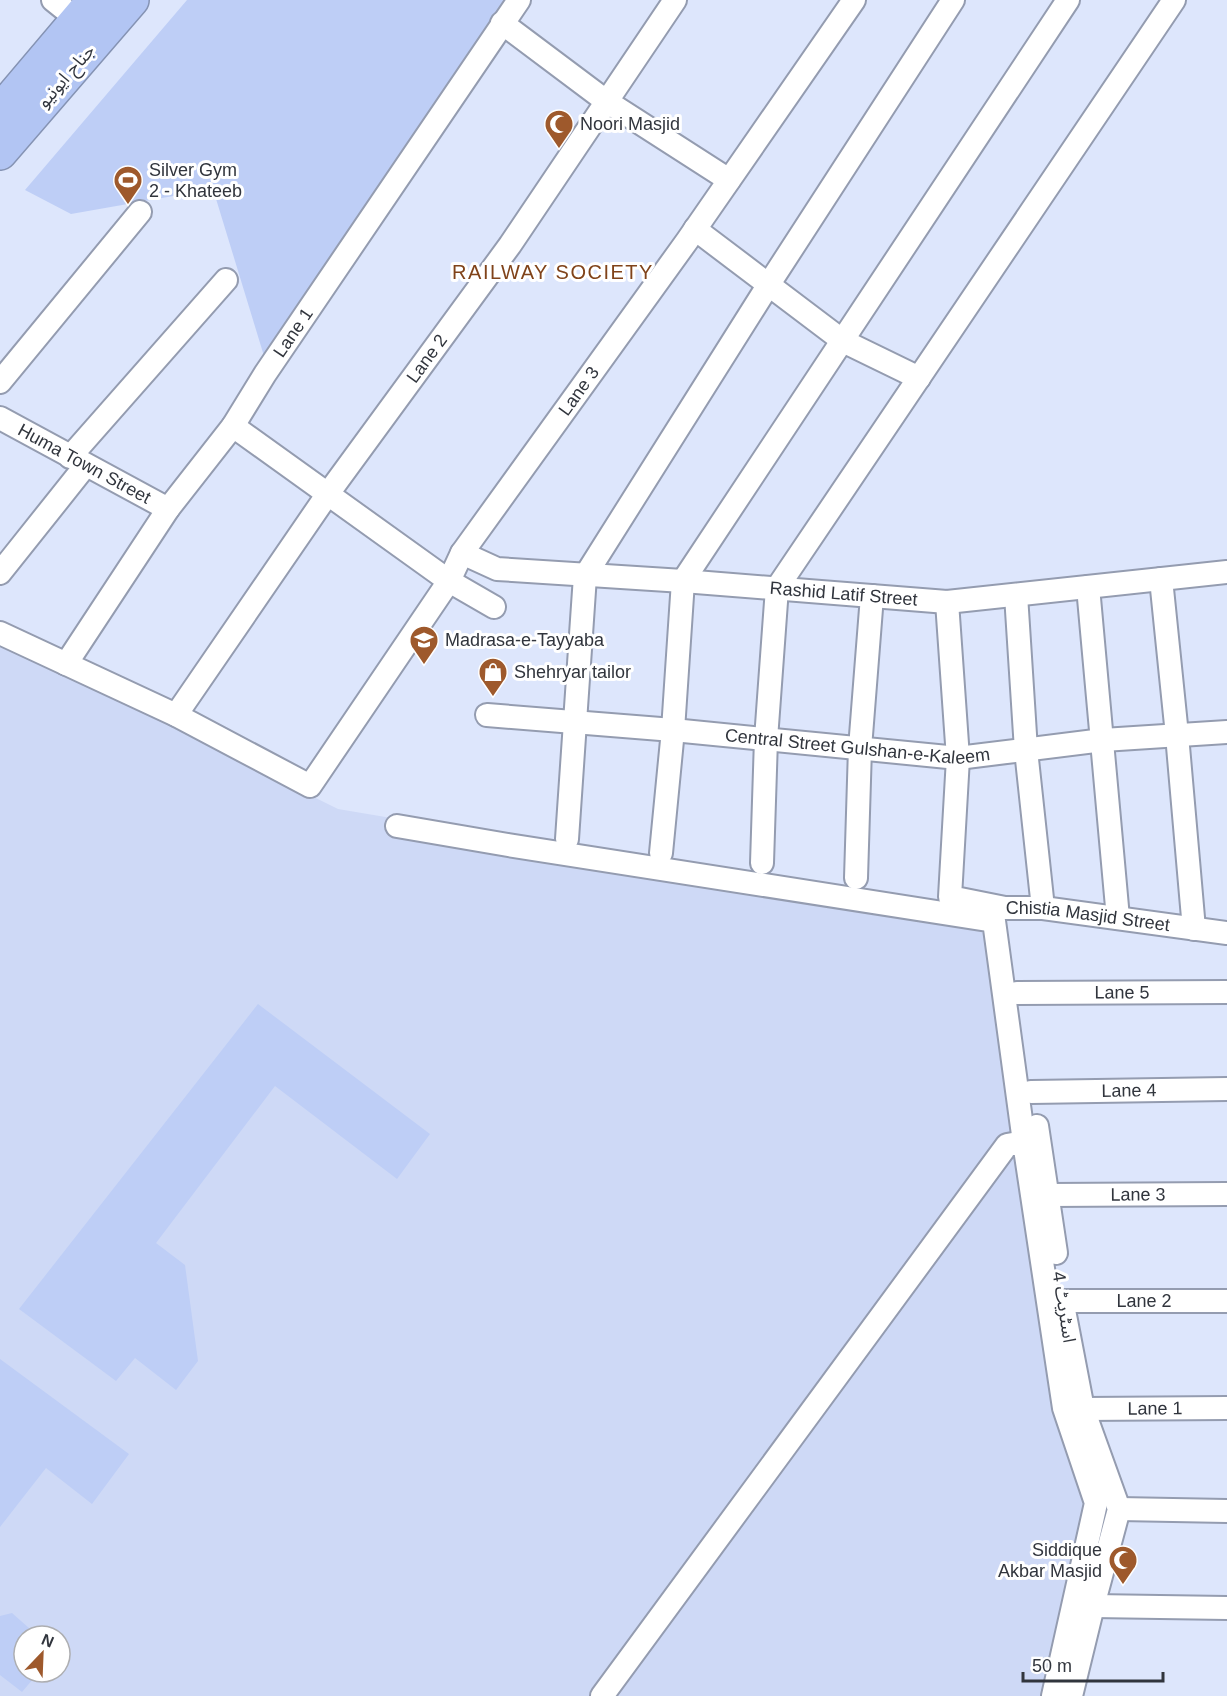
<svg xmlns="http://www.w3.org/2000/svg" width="1227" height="1696" font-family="Arial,'Noto Sans Arabic',sans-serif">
	<rect width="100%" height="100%" fill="#dde6fc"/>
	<path fill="#ced9f6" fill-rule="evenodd" d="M0,642l338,167 178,30 485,73 73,501 36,83 -44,200h-1066zM24,1636h36v36h-36z"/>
	<path fill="#becef6" d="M187,0h324l-247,356 -51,-167 -142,25 -46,-24z
		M258,1004l172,130 -33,45 -122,-93 -119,157 29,22 13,96 -22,29 -41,-32 -19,23 -97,-72z
		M0,1359l129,95 -37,50 -46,-36 -46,59z
		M12,1613l26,23h-14v36h15l-17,20 -22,-17v-59z"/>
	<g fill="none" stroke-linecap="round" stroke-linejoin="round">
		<g stroke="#949cb0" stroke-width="26">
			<g id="street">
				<path d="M53,0l25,20"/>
				<path d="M502,23l104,78 123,79"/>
				<path d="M695,229l148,112 76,37"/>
				<path d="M0,382l140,-170"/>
				<path id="s1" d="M0,418l168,91"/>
				<path d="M233,426l216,155 45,26"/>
				<path d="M70,457l156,-177"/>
				<path id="s2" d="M462,553l35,16 186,12 264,21 280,-30"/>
				<path d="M0,573l86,-108"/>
				<path d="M1161,579l16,156 17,194"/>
				<path d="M1088,587l30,331"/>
				<path d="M1016,595l10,155 17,158"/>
				<path id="s3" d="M947,602l11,156 -8,139 55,11h38l184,25"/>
				<path id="s4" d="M0,633l176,82 134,71 139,-205 13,-28 225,-312 167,-241"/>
				<path id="s5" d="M66,664l102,-155 65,-83 32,-52 254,-374"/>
				<path id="s6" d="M176,715l151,-220 183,-250 165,-245"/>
				<path id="s7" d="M487,715l186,15 285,28 145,-18 124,-8"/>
				<path d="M397,826l111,19 486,76 30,221"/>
				<path d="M567,839l18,-263 184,-292 184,-284"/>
				<path d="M661,853l12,-123 10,-149 385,-581"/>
				<path d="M762,863l4,-124 11,-151 397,-588"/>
				<path d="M856,878l4,-130 12,-152"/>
				<path id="s8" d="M1017,993l210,-1"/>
				<path id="s9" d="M1031,1092l196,-3"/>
				<path d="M1037,1126l19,127"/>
				<path id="s10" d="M1048,1195l179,-1"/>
				<path id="s11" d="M1062,1301h165"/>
				<path d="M1064,1310l19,99 36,100 -26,97 -22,90"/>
				<path id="s12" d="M1083,1409l144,-1"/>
				<path d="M1119,1509l108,2"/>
				<path d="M1093,1606l134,2"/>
				<path d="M602,1696l405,-551 17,-3 40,266 32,95 -43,193"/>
			</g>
		</g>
		<g stroke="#8593b3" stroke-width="36">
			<path id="highway" d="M0,111l94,-111
				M0,153l132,-153"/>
		</g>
		<use href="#street" stroke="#fff" stroke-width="22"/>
		<use href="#highway" stroke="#b2c5f3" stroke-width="33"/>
	</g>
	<defs>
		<g id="mosque-pin" transform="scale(1.5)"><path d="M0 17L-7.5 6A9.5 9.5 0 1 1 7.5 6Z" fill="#9e592c" stroke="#fff"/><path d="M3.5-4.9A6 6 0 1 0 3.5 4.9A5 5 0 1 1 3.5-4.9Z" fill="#fff"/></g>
		<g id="stadium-pin" transform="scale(1.5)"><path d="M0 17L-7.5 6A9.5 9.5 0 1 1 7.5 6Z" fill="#9e592c" stroke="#fff"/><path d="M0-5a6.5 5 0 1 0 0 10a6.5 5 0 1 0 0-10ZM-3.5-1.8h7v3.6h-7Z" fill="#fff"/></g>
		<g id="university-pin" transform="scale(1.5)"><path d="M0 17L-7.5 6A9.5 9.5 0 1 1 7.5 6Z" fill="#9e592c" stroke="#fff"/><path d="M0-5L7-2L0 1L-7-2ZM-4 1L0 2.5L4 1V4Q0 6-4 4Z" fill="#fff"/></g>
		<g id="shop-pin" transform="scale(1.5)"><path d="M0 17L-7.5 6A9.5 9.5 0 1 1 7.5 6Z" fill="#9e592c" stroke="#fff"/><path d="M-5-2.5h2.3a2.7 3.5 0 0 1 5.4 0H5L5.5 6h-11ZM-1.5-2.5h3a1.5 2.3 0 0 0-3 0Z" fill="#fff"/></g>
	</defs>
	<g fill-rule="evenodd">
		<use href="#mosque-pin" x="559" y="124"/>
		<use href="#stadium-pin" x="128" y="180"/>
		<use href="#university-pin" x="424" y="640"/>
		<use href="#shop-pin" x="493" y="672"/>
		<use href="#mosque-pin" x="1123" y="1560"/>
	</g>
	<g text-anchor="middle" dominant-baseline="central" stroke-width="6" stroke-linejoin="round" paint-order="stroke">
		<g font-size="18" fill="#31353d" stroke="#fff">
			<text transform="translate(66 76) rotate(-49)">جناح ایونیو</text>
			<text stroke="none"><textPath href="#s5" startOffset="402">Lane 1</textPath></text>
			<text stroke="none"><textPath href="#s6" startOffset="436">Lane 2</textPath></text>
			<text stroke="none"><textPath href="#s4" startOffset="824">Lane 3</textPath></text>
			<text stroke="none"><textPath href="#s1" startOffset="96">Huma Town Street</textPath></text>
			<text stroke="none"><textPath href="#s2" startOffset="386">Rashid Latif Street</textPath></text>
			<text stroke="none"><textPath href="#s7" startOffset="372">Central Street Gulshan-e-Kaleem</textPath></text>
			<text stroke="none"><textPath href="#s3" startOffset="435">Chistia Masjid Street</textPath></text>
			<text stroke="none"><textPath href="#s8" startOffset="105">Lane 5</textPath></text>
			<text stroke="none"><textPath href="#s9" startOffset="98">Lane 4</textPath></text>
			<text stroke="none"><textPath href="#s10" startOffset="90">Lane 3</textPath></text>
			<text stroke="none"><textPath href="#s11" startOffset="82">Lane 2</textPath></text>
			<text transform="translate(1064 1307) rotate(81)">اسٹریٹ 4</text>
			<text stroke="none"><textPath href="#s12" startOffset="72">Lane 1</textPath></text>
		</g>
		<g font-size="18" fill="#31353d" stroke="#fff" text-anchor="start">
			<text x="580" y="124">Noori Masjid</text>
			<text x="149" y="170">Silver Gym<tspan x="149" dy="21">2 - Khateeb</tspan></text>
			<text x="445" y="640">Madrasa-e-Tayyaba</text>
			<text x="514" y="672">Shehryar tailor</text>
			<text x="1102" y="1550" text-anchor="end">Siddique<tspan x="1102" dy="21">Akbar Masjid</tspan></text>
		</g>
		<g font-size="20" letter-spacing="1.5" fill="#80431a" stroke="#fff">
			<text x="553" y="272">RAILWAY SOCIETY</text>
		</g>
	</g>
	<g transform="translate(42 1654) rotate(23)"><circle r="28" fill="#ffffff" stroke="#adaeb1" stroke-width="1.5"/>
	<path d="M0-4.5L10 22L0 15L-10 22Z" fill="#9e592c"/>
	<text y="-9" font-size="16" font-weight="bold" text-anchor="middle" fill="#31353d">N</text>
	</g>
	<path d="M1023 1672v9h140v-9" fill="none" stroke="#31353d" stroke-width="3"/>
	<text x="1032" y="1672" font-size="18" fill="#31353d" stroke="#ffffff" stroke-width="4.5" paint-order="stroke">50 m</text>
</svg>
